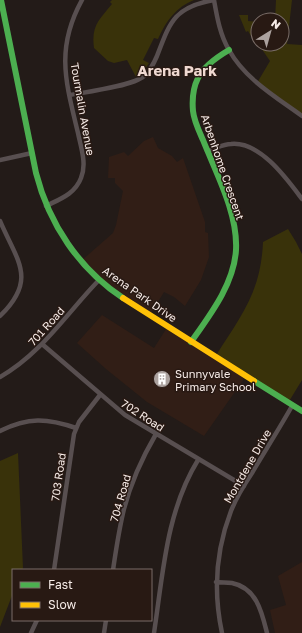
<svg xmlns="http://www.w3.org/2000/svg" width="302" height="633" font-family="'Golos Text',sans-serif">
	<rect width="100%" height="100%" fill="#231b18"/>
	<path fill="#311e16" d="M153,137l5,11 14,8 5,6 6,-4 22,64v10l3,1 1,24 -8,23 -16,26 -11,-9 -10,-5 -14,23 -27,-18 -42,-36 32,-28 3,-8 7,-34 -8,-8v-5h-7l1,-21 15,-5 4,4 16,-15z
		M102,315l52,33 14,-22 78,50 -42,60 -57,-34 -41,-33 -29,-26z
		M302,562v71h-27l-5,-23 16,-5 -8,-29z"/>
	<path fill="#39320a" d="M112,0h82c-18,7 -28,21 -36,39l-4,-1 -11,22 6,3 -6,9 -7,5 -9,-17 -13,3 -6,-2 -14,-13c-3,-22 5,-28 18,-44l-2,-2z
		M276,0h16l-5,44 15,1v71l-45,-33 13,-22 -11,-16 -2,1 -9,-15 -2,1 -7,-17h9v6l10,1v22h24v-24h-7z
		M288,229l8,13 6,12v126l-14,23 -73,-46c26,-41 46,-65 48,-115z
		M18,453l5,115 -1,2h-9v23l-13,34v-166z"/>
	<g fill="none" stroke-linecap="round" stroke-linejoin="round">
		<path stroke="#584f50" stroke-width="4.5" d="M214,0c3,17 6,35 15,50 16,29 47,47 73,66
			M70,95c16,-3 63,-9 74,-19 6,-5 10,-13 13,-20 13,-34 17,-49 57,-56
			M207,151c8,-2 16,-7 24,-7 29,-3 56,35 71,55
			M0,160l32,-7
			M46,206c14,-7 29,-12 35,-28 6,-14 0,-30 -3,-45 -12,-50 -23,-84 4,-133
			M0,221c17,40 38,58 0,95
			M42,344l83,71 119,71
			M0,377c41,-23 67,-64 99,-97
			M0,431c28,-14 47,-13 76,-3
			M54,570l20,-136 5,-12 21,-27
			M113,570c3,-20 6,-41 11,-61 7,-27 18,-51 32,-75
			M216,582c5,1 11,0 16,1 25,5 30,30 35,50
			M31,633l6,-13
			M104,633l2,-13
			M154,633c9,-59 12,-121 44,-173
			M222,633c-9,-42 -6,-83 9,-122 5,-13 13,-26 21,-38 13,-22 27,-44 40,-67"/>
		<path stroke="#4caf50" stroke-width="6" d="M1,0l35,173c13,51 43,96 87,125
			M191,342c19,-27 43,-58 45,-92 2,-37 -20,-77 -33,-110 -4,-9 -9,-19 -10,-29 -1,-11 0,-23 5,-33 6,-12 19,-21 31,-28
			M254,381l48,30"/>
		<path stroke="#ffc107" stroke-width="6" d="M123,298l131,83"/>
	</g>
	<defs>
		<g id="building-disc" transform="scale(0.9)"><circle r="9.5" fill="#aca29f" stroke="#281913"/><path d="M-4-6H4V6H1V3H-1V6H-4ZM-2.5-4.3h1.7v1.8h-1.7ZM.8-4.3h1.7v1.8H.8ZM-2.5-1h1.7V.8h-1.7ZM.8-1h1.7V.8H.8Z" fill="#fff"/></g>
	</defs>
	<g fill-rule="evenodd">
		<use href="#building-disc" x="162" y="379"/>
	</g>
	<g text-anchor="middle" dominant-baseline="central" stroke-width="3" stroke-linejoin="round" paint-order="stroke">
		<g font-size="11" fill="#f6ebe7" stroke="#281913">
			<text transform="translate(83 109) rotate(80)">Tourmalin Avenue</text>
			<text transform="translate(223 167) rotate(71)">Arbenhome Crescent</text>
			<text transform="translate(140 294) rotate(35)">Arena Park Drive</text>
			<text transform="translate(46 326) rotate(-48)">701 Road</text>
			<text transform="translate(143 415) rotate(33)">702 Road</text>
			<text transform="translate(247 466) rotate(-60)">Montdene Drive</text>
			<text transform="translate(58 477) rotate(-82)">703 Road</text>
			<text transform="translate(120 498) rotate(-74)">704 Road</text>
		</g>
		<g font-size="11" fill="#f6ebe7" stroke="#281913" text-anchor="start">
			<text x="175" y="373">Sunnyvale<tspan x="175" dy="13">Primary School</tspan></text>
		</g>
		<g font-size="15" font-weight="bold" fill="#efd9d1" stroke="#281913">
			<text x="177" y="70">Arena Park</text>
		</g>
	</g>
	<rect x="12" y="569" width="140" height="52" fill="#281913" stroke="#7a6d68"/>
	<rect x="20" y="582" width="20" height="6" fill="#4caf50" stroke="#7a6d68"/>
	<text x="48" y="589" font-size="12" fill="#f6ebe7">Fast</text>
	<rect x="20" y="602" width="20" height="6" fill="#ffc107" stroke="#7a6d68"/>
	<text x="48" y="609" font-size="12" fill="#f6ebe7">Slow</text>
	<g transform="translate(270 32) rotate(37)"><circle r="19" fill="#281913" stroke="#7a6d68"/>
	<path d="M0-3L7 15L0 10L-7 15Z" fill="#aca29f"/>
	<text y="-6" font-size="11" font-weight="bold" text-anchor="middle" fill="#f6ebe7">N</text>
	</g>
</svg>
